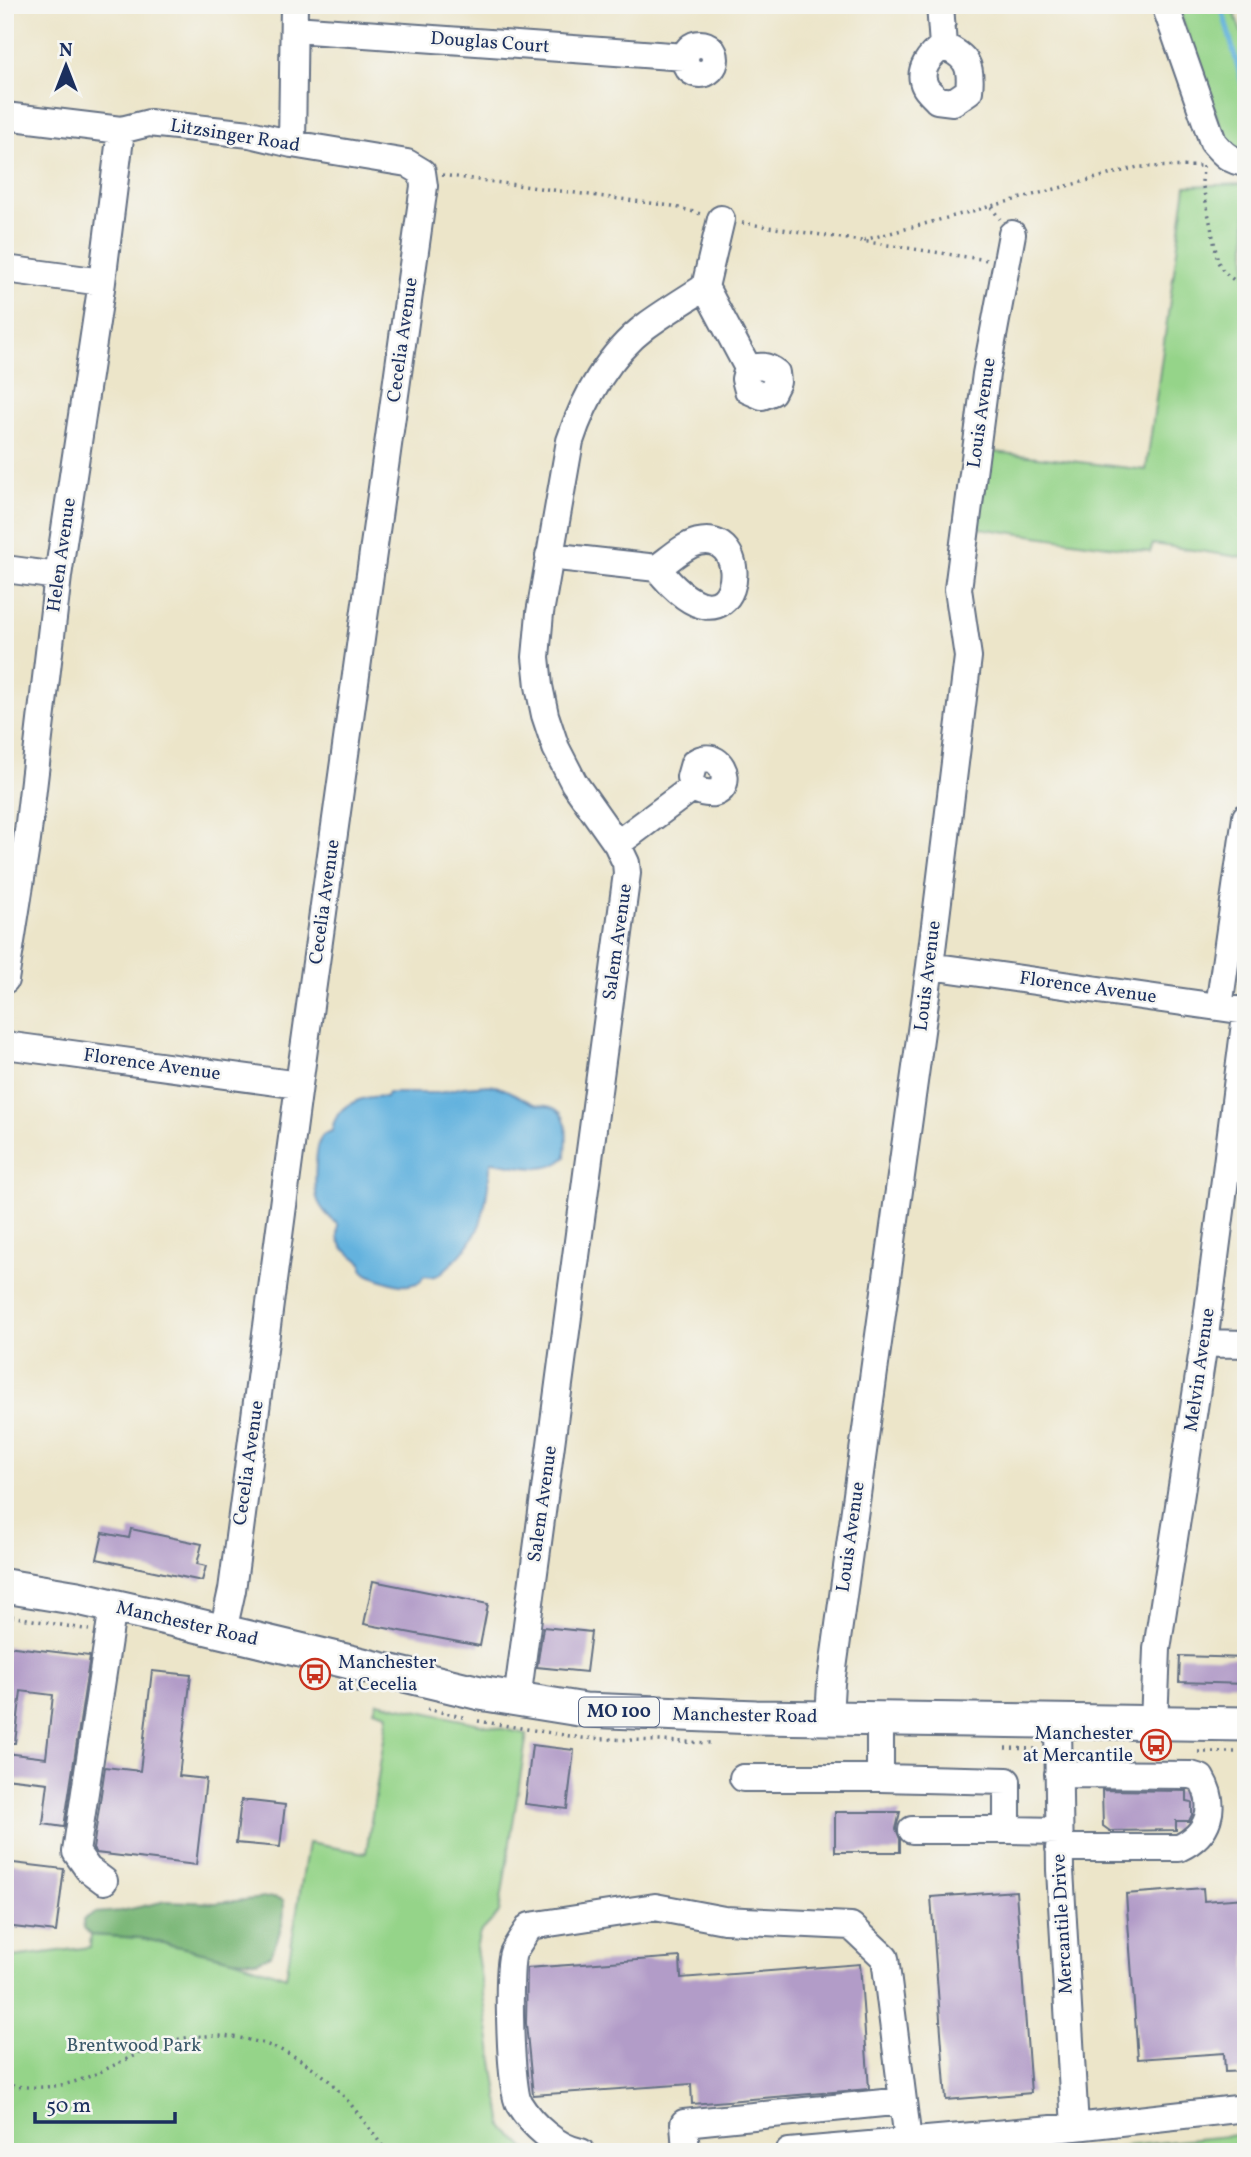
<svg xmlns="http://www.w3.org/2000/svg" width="1251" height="2157" font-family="Vollkorn,serif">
	<rect width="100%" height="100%" fill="#f6f6f2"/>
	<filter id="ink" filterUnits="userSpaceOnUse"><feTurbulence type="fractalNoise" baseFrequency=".0143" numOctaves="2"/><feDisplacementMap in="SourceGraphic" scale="14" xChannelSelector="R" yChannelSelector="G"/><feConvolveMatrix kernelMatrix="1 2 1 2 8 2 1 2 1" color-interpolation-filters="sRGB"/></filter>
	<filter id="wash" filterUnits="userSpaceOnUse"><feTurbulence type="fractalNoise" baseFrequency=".00686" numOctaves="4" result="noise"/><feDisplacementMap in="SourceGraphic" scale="28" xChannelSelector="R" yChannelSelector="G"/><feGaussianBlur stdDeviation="1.57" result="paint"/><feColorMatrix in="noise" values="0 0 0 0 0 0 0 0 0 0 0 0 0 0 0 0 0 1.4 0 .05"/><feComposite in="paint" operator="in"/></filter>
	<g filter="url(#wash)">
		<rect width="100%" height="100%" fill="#ece5c9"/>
		<path fill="#95d489" stroke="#588274" stroke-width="2" d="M1177,5h55l14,42v99l-9,2 -11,-6z
			M1246,184v374l-93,-14 -3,8 -171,-24 8,-77 159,19 40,-284z
			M377,1702l150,32 -28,179 -19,20 -4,15 27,179 26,25h-524v-194l85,-11 1,-12 50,3 92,21 53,18 22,-134 58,10 22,-139 -14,-4z
			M1246,2134v18h-181z"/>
		<path fill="#78b675" stroke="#4a726a" stroke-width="2" d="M274,1897l9,3c4,19 -5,37 -12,55l-14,6 -24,-2 -92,-21 -50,-3 -7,-7 -1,-8 11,-7 27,-2 45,-10 49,2z"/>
		<path fill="#64b2de" stroke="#40709e" stroke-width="2" d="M489,1085c17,2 26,10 41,17 6,4 14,3 21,5 21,6 15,34 15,50 -19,20 -51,7 -75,5 -6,43 -4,70 -40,102 -10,9 -13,15 -27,12l-4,6c-18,6 -22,3 -38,-2 -9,-4 -15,-4 -20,-11v-6l-19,-15 -5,-10v-14c-9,-6 -18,-16 -21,-26 -3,-11 -2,-53 5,-62 3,-3 6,-4 10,-5 1,-4 1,-8 3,-11 7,-18 33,-25 51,-23l2,-4h51l24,-6z"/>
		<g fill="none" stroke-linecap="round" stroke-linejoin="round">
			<path stroke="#64b2de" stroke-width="5" d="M1221,5l25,92"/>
		</g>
		<g id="blocks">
			<path fill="#b29cc8" d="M131,1529l71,15 -5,20 9,2 -4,15 -105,-22 6,-26 26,5z
				M373,1581l115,23 -8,42 -116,-22z
				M543,1627l48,5 -5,40 -49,-5z
				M6,1646l84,10 -26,171 -21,-3 5,-41 -43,-5v-25l41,5 7,-63 -32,-4 -6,52h-10z
				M1180,1656l66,2v26l-67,-2z
				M152,1671l39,4 -12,101 27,3 -10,86 -100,-12 -3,-4 12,-82 35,4z
				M532,1745l42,5 -7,59 -42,-5z
				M1102,1790l85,1v10l5,1v13l-3,6h-13v9l-66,1 -7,-5z
				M241,1800l44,5 -5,42 -44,-4z
				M835,1812h65l-4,17 4,10v13h-65z
				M5,1862l59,7 -8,63 -51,-6z
				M1203,1888l1,13 42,-3v173l-21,1 -1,-19 -86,6 -12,-165z
				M1016,1891l15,202 -85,7 -15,-203z
				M680,1957l1,21 179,-14 9,125 -177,15 -1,-20 -158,11 -7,-72 1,-55z"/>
		</g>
	</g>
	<g filter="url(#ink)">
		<use href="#blocks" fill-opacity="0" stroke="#646f83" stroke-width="2"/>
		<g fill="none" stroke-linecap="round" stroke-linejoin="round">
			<g stroke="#646f83" stroke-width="30">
				<path id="minor" d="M940,5l3,41
					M1165,5l48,137c10,12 17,19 33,21
					M294,29l391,28
					M685 59a15 15 0 1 1 30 0a15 15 0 1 1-30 0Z
					M943,46c24,10 29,20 26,45l-16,11 -16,-2c-3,-4 -10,-9 -12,-14 -8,-16 5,-31 18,-40z
					M5,116l116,14 28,-7 101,11 42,10 115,19 15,9 2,14 -125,899 -67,505 -9,41
					M292,144l2,-139
					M5,269l97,13
					M705,287l43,81c12,-2 18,-3 28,5l1,9 -5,10 -10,4 -14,-6 -3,-11 3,-11
					M549,556l108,12c13,-9 26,-22 41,-26 61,-15 41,130 -41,26
					M5,569l53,7
					M617,844l75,-56c49,25 37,-48 2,-25l-4,14 2,11
					M930,966l316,45
					M5,980l22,-140 31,-264 44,-294 19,-152
					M1219,1007l27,-190
					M5,1045l294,40
					M1204,1343l42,1
					M517,1700l110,-827 -1,-10 -9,-19 -43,-61 -18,-35 -11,-33 -6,-29 -3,-29 4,-44 30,-172c14,-43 39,-87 76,-115 19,-14 39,-26 59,-39l16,-68
					M829,1718l2,-35 99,-717 38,-309 -10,-68 28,-215 26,-140
					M880,1719v59l127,3v49l52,1
					M1058,1722l2,148 15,257
					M1154,1723l3,-74 47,-306 42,-327
					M1058,1774l133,1 10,3c17,29 8,56 -22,70h-120
					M743,1778h137
					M912,1830h95
					M104,1881l-16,-12 -12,-17 37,-246
					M581,2152c-24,-4 -49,-27 -62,-48 -9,-14 -12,-134 -6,-151 4,-9 12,-19 17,-27l125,-19 69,13 127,6 34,32 23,183
					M686,2152l-2,-29 219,-22
					M789,2152l286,-25 171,-19"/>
			</g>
			<g stroke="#646f83" stroke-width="37">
				<path id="major" d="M5,1586l73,12 88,20 314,75 105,17 171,7 490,7"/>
			</g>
			<path stroke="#646f83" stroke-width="3.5" stroke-dasharray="2 5" stroke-linecap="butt" d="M1203,166l-1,16 16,80 6,10 22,18
				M442,175l230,31 29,8
				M991,207l9,12
				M742,223l245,37
				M864,240l274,-73 65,-1
				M5,1615l84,15
				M349,1690l16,4
				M427,1709l40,9
				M478,1721l104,17 129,5
				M1005,1748l31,1
				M1198,1752h48
				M5,2085c65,9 86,-10 141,-35 59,-27 131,-14 180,28 23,21 42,49 61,74"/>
			<use href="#minor" stroke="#fff" stroke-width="26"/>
			<use href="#major" stroke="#fff" stroke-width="33"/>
		</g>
	</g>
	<defs>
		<g id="bus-ring" transform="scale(1.575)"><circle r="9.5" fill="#f6f6f2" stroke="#c8321e" stroke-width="1.5"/><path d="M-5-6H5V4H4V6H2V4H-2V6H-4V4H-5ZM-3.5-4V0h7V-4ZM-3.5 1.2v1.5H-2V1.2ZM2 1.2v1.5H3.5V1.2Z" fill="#c8321e"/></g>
	</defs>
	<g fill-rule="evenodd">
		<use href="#bus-ring" x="315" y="1674"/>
		<use href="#bus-ring" x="1156" y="1745"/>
	</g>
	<g text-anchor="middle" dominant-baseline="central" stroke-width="5" stroke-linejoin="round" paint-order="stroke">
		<rect fill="#f6f6f2" stroke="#5d6b8a" stroke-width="2" x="579" y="1697.5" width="80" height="29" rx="5"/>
		<g font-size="18" font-weight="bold" fill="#1b2f5e">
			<text x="619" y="1712">MO 100</text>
		</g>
		<g font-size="19" fill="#1b2f5e" stroke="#f6f6f2">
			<text transform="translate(490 43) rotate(4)">Douglas Court</text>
			<text transform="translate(235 136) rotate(9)">Litzsinger Road</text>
			<text transform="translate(403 340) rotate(-82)">Cecelia Avenue</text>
			<text transform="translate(982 413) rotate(-82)">Louis Avenue</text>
			<text transform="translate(62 555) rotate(-82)">Helen Avenue</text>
			<text transform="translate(325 902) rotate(-82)">Cecelia Avenue</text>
			<text transform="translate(618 942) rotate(-82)">Salem Avenue</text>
			<text transform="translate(928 976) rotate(-83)">Louis Avenue</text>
			<text transform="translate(1088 988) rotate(8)">Florence Avenue</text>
			<text transform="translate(152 1065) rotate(8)">Florence Avenue</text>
			<text transform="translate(1200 1370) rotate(-82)">Melvin Avenue</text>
			<text transform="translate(249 1463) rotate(-82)">Cecelia Avenue</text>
			<text transform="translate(543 1504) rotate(-82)">Salem Avenue</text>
			<text transform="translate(851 1537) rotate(-82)">Louis Avenue</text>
			<text transform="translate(187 1624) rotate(13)">Manchester Road</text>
			<text transform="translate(745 1716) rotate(1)">Manchester Road</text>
			<text transform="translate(1063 1924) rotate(-93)">Mercantile Drive</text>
		</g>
		<g font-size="19" fill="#1b2f5e" stroke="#f6f6f2" text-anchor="start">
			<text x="338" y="1663">Manchester<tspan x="338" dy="22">at Cecelia</tspan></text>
			<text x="1133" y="1734" text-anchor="end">Manchester<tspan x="1133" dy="22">at Mercantile</tspan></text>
		</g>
		<g font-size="19" fill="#3a5869" stroke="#f6f6f2">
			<text x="134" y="2046">Brentwood Park</text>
		</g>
	</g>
	<rect width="1251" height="2157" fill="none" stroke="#f6f6f2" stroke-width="28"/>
	<g transform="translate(66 66)" stroke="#f6f6f2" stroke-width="5" paint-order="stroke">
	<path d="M0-5L12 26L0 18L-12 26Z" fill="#1b2f5e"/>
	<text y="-10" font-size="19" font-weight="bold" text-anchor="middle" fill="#1b2f5e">N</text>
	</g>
	<path d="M35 2112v10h140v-10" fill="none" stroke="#1b2f5e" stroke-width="3.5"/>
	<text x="46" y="2112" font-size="21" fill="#1b2f5e" stroke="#f6f6f2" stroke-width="5" paint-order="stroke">50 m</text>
</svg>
